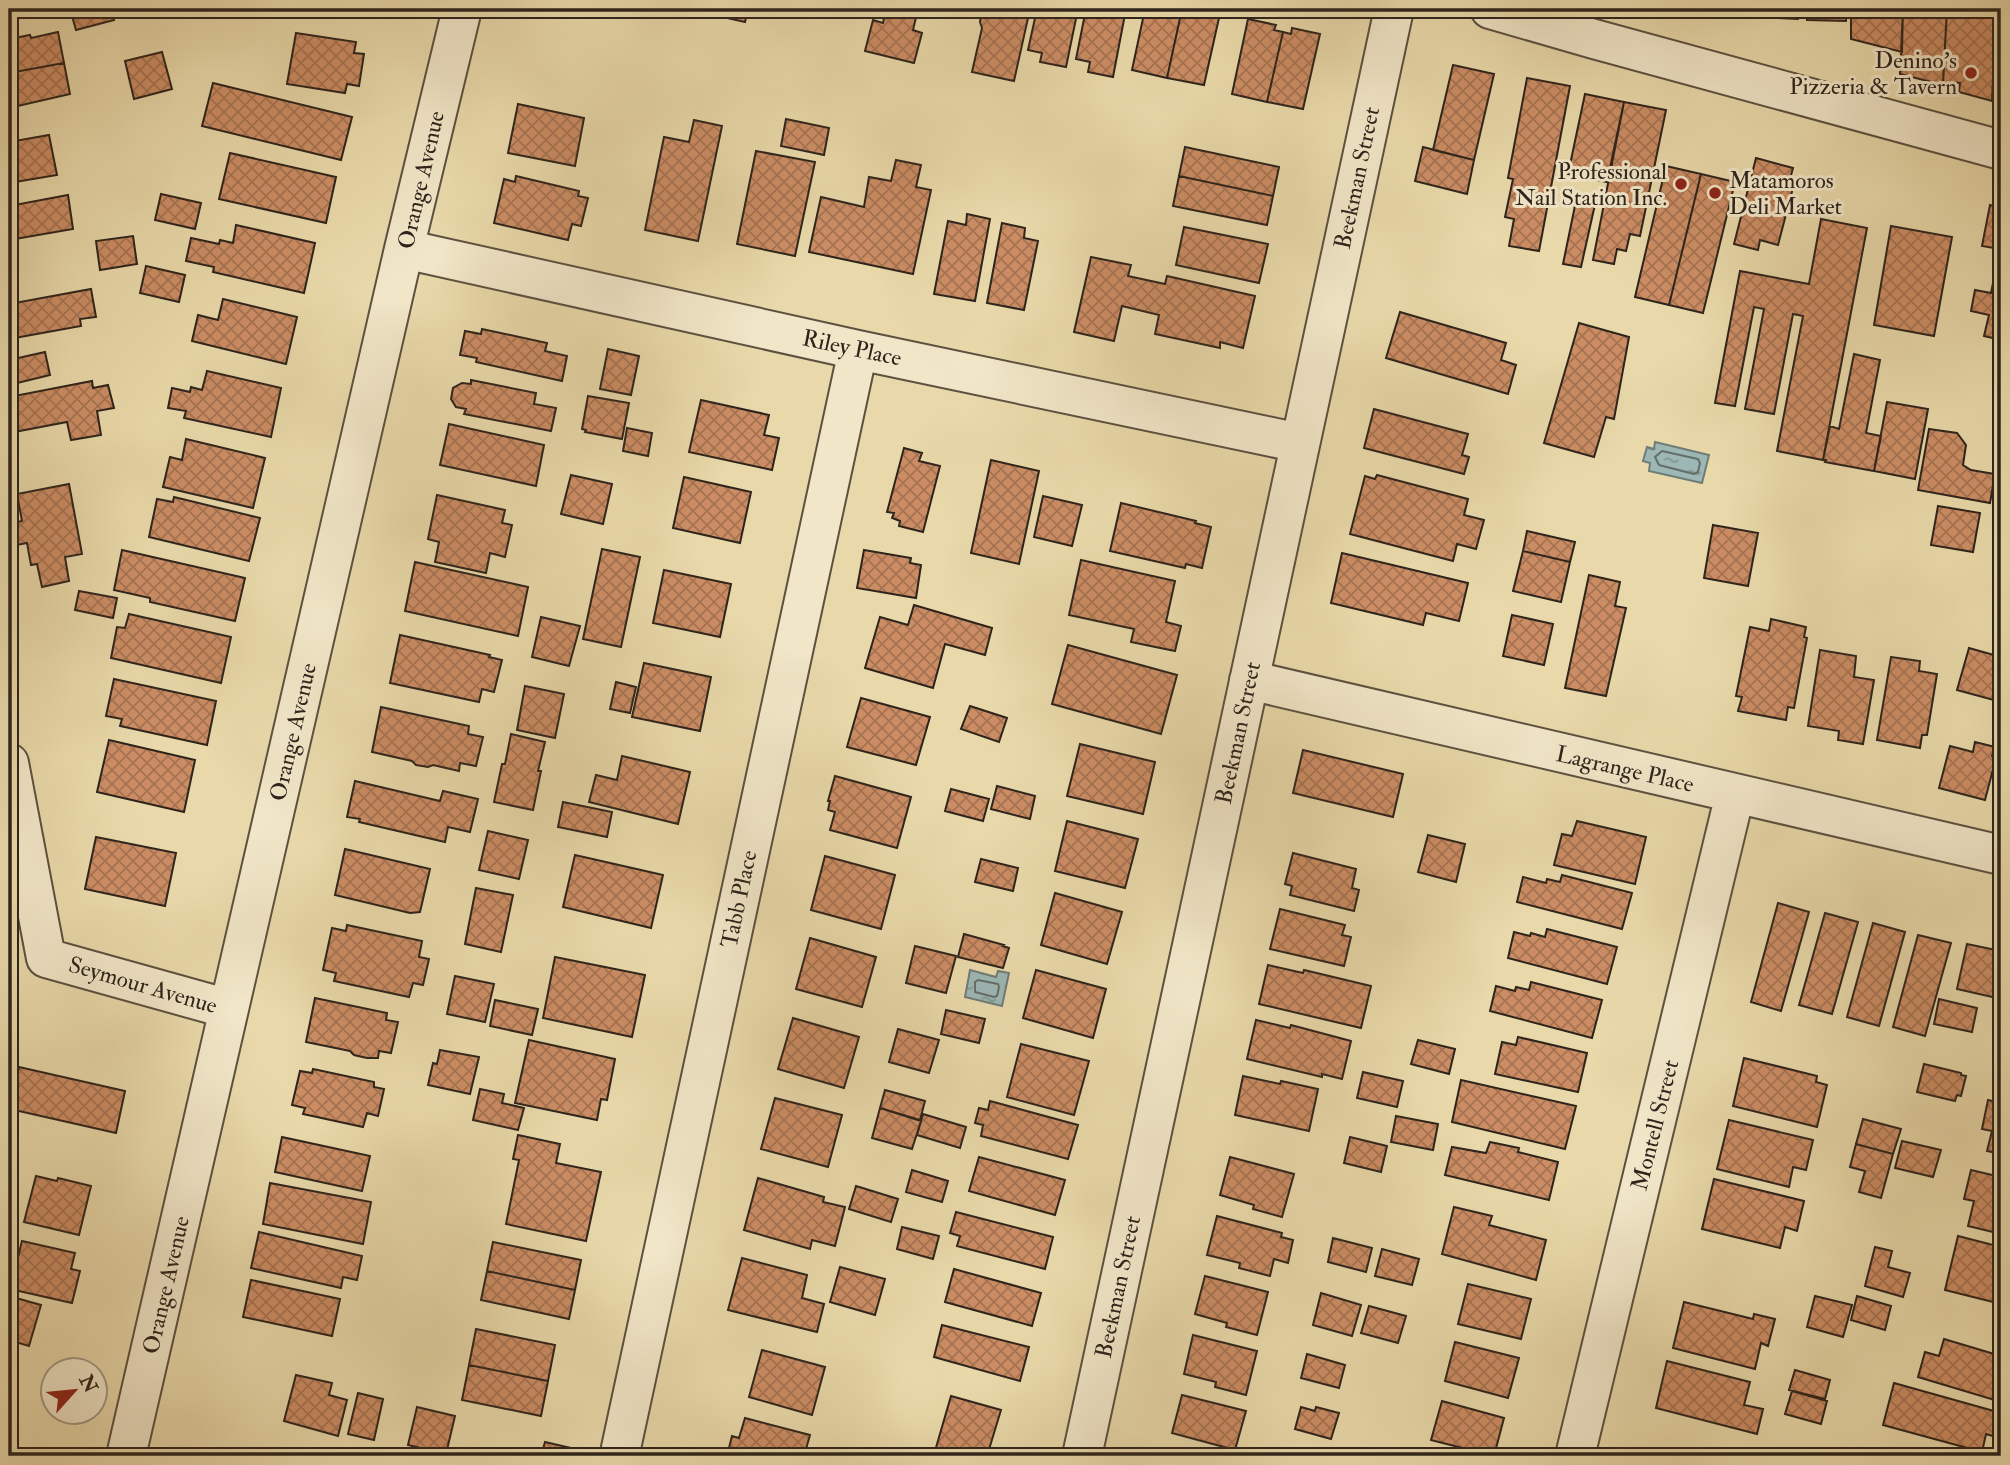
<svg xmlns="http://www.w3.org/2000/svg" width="2010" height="1465" font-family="'IM FELL Double Pica',serif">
	<defs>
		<pattern id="water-ripples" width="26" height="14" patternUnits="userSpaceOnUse" patternTransform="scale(1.75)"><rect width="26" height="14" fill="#9cb7b4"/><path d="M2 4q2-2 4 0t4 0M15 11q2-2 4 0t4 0" fill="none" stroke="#809592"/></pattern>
		<pattern id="building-cross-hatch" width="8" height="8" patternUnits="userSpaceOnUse" patternTransform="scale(1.75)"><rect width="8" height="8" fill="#cc8d64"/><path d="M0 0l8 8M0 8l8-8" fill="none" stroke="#a67352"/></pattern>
	</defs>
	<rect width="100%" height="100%" fill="#e9d9aa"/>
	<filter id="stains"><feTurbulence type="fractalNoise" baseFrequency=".00286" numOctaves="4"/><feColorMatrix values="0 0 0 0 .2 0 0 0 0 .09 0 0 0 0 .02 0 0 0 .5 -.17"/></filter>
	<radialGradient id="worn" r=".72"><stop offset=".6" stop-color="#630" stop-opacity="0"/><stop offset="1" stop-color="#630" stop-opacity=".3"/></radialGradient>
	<path fill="url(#water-ripples)" stroke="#707c77" stroke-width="2" d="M1655,442l54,13 -7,28 -53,-12 1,-8 -7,-2 4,-14 7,2z
		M970,970l26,7 2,-6 11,2 -7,33 -37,-9z"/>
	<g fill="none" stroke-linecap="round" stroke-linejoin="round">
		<path stroke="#646e68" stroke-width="2" d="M1662,451l36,8 2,4 -2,9 -4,2 -35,-9 -4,-8z
			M978,980l20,4 1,3 -2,9 -3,1 -19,-5v-10z"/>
	</g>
	<path fill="url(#building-cross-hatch)" stroke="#2d241c" stroke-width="2" d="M70,9h41l3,11 -38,10z
		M126,9h33l-31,7z
		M688,9h60l-3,13z
		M886,9h32l-5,21 9,3 -8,30 -49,-12 8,-31 10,3z
		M982,9h48l-16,72 -42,-9 10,-44 -2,-6z
		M1037,9h41l-12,58 -26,-5 2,-9 -14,-3z
		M1086,9h40l-13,68 -25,-5 2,-10 -14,-3z
		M1145,9h37l-15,69 -35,-8z
		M1182,9h39l-17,76 -37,-7z
		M1758,9h41l-1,10 -40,-2z
		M1808,9h38v12l-39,-1z
		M1851,9h52l-1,43 -51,-13z
		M1903,9h44l-4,76 -43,-11z
		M1947,9h49l-4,92 -33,-9 1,-9 -17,-1z
		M1248,19l28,6 -2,5 9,2 -16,70 -35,-8z
		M1292,28l28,6 -17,75 -36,-7 16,-70 8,2z
		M1995,31h6v73l-9,-3z
		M58,32l6,31 -55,10v-34l21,-4 1,3z
		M296,33l60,9 -2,11 10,1 -5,32 -12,-2 -2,9 -58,-9z
		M162,52l10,37 -38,10 -9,-38z
		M64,63l6,31 -61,14v-35z
		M1453,65l41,9 -20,86 -41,-10z
		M1527,78l43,8 -31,165 -30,-5 5,-27 -9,-2 8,-38 -5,-1z
		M213,83l139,34 -11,43 -139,-34z
		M1585,94l39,8 -17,80 -39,-8z
		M1624,102l42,8 -26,126 -10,-2 -4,17 -9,-2 -3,15 -21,-4z
		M518,104l66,14 -9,48 -67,-13z
		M786,119l43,9 -5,27 -43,-9z
		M694,120l28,6 -24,115 -53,-11 19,-93 25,5z
		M49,135l8,40 -48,8v-41z
		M1185,147l94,20 -6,29 -94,-20z
		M1423,147l51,13 -7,34 -52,-13z
		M756,151l59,11 -20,94 -58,-12z
		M230,153l106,24 -10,46 -107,-24z
		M1756,158l37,10 -3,11 5,1 -17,65 -18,-5 -2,10 -24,-6z
		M896,160l25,5 -5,22 15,3 -18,84 -104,-22 12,-55 43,10 5,-30 22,4z
		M1666,166l35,8 -32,131 -34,-8z
		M1701,174l34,8 -32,131 -34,-8z
		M516,176l63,15 -1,5 10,2 -7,28 -9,-2 -4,16 -74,-17 10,-44 11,3z
		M1179,176l94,20 -6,29 -94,-19z
		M161,194l40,9 -6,26 -40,-9z
		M68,195l5,34 -64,11v-34z
		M1577,196l19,4 -15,67 -18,-3z
		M1990,205l11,2v133l-17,-4 5,-21 -18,-4 4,-21 16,3 9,-44 -18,-3z
		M967,214l23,5 -15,82 -41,-7 14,-73 18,4z
		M1821,219l46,9 -44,232 -46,-9 26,-135 -10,-2 -19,100 -29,-5 19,-100 -10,-2 -19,99 -20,-3 25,-132 69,13z
		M1002,223l23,5 -1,10 14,3 -14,69 -37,-7z
		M236,225l79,18 -11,50 -91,-21 1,-5 -28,-6 5,-23 28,6 1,-4 13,3z
		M1891,226l61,11 -18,99 -60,-11z
		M1184,227l84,17 -9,39 -83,-18z
		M133,236l4,28 -37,6 -4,-29z
		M1091,257l40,8 -3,11 37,8 2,-8 88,20 -12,52 -23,-6v6l-65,-14 4,-19 -37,-9 -8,35 -40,-9z
		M146,266l39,9 -6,27 -39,-9z
		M91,289l5,28 -16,2 1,7 -72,13v-35z
		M223,299l74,18 -11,47 -94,-23 6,-26 20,5z
		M1400,312l106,31 -5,17 15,5 -8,29 -122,-36z
		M1579,323l50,14 -15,82 -8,-2 -12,40 -50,-14z
		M482,329l65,14 -2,8 22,5 -5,25 -86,-19 1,-4 -17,-3 5,-24 16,3z
		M608,349l31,7 -8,39 -31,-6z
		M45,352l5,23 -41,10v-25z
		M1854,354l26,6 -14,73 15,3 -7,35 -49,-9 1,-2h-3l7,-34 9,3z
		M207,371l74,17 -10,49 -87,-19 2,-7 -18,-3 4,-20 18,4 1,-5 11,3z
		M471,380l65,13 -2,11 22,4 -5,23 -87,-17 2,-5 -10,-2 -5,-8 2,-11 9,-5 9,1z
		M92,381l1,7 15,-3 6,23 -17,3 4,24 -30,5 -4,-18 -58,11v-36z
		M588,396l41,7 -7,36 -37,-7 1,-2 -4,-1z
		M701,400l68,15 -5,20 15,3 -7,32 -83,-18z
		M1887,402l41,7 -13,70 -41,-8z
		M1374,409l94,25 -6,21 7,2 -5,17 -100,-26z
		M449,424l95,21 -8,41 -96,-21z
		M627,428l25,5 -4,23 -25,-5z
		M1929,429l28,4 9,12 -3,20 8,5 24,4 -5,29 -72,-13z
		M186,439l79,19 -12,50 -90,-21 7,-30 12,3z
		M904,448l18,5 -3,8 21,5 -17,66 -24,-6 1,-5 -8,-3 2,-5 -7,-1z
		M991,460l48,11 -20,93 -48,-11z
		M2001,461v27l-6,-1z
		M571,475l41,9 -9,40 -42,-10z
		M1377,475l91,24 -4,16 20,5 -8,29 -19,-5 -4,17 -103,-27 15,-58 10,3z
		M684,477l67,15 -11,51 -67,-15z
		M69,484l13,70 -17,3 4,24 -27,6 -5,-23 -6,1 -4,-22 -11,2 -4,-22 10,-2 -5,-27z
		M437,495l68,15 -3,13 10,2 -7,32 -15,-4 -4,20 -51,-11 4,-20 -11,-3z
		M1043,496l39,9 -10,41 -38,-9z
		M174,497l86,21 -11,43 -100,-24 8,-38 16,3z
		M1121,503l75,18 -1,2 16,4 -9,41 -16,-4 -1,4 -75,-17z
		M1938,506l42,7 -7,39 -42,-7z
		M1713,525l45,8 -10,53 -44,-8z
		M1527,531l48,11 -5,20 -47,-11z
		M602,549l38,8 -19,90 -38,-8z
		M122,550l123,28 -10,43 -85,-19v-4l-36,-8z
		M864,550l47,8 -1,5 11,2 -5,33 -59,-10z
		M1523,551l47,11 -9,40 -48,-11z
		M1342,553l126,30 -9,38 -33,-8 -3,12 -92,-22z
		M1081,560l94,21 -9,41 15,4 -6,25 -44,-9 3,-13 -65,-14z
		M415,562l113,25 -10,49 -113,-25z
		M664,570l67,14 -11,53 -67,-14z
		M1589,575l31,7 -5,24 11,2 -20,88 -41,-8z
		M79,591l38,7 -4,20 -38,-8z
		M914,605l78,23 -7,27 -40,-11 -12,44 -68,-20 15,-51 28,8z
		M129,614l102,23 -10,46 -110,-25 6,-31 8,1z
		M1512,615l41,9 -9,41 -41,-9z
		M541,617l39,9 -11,40 -37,-9z
		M1771,619l35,8 -2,10 3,1 -13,70 -6,-1 -2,13 -48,-9 4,-14 -6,-1 14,-69 19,4z
		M400,635l90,20 -1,2 13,3 -8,32 -12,-3 -3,13 -89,-19z
		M1068,645l109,30 -16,59 -109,-30z
		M1969,648l32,9v45l-44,-12z
		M1820,650l36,6 -2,21 20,3 -11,64 -25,-4 1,-9 -31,-5z
		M1891,657l29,4 -1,10 18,3 -10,61h-5l-2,13 -43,-8z
		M644,663l67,14 -11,54 -68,-14z
		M114,679l102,22 -9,44 -87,-19 2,-7 -16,-3z
		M616,682l20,5 -6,26 -20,-4z
		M525,686l39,8 -9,44 -38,-8z
		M861,698l69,19 -14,48 -69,-18z
		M970,706l37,12 -8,24 -38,-13z
		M381,707l88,19 -1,8 15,3 -7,29 -16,-3 -1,8 -26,-6 -5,2 -12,-2 -4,-4 -40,-9z
		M511,734l34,8 -7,29h3l-8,39 -39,-8 8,-38h3z
		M109,740l86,20 -11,52 -87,-20z
		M1975,742l20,5 -3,9 4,2 -11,42 -46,-12 11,-42 23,6z
		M1080,744l75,18 -12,52 -76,-18z
		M1303,750l100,24 -10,43 -100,-24z
		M622,756l68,16 -12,52 -89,-22 7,-27 21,5z
		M835,776l76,21 -14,51 -67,-18 5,-18 -7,-2 2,-9h-2z
		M355,781l85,20 3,-10 35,8 -8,33 -22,-5 -3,15 -86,-20 1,-3 -13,-2z
		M997,786l38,10 -5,23 -39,-10z
		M951,789l38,10 -6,22 -38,-10z
		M563,802l49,10 -5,25 -49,-10z
		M1067,821l71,18 -13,49 -70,-17z
		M1577,821l69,16 -11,47 -81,-19 8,-31 10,2z
		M488,831l40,9 -9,39 -40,-9z
		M1428,835l37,9 -9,38 -38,-10z
		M96,837l80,16 -11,53 -80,-17z
		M345,849l85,20 -10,43 -10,1 -75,-18z
		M1293,853l63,16 -4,19 7,2 -5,21 -64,-16 2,-9 -7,-2z
		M575,855l88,20 -12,53 -88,-21z
		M825,856l70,19 -14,54 -70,-19z
		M981,859l37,9 -5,23 -38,-9z
		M1562,875l70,18 -10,36 -105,-27 6,-25 23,6 1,-4 13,3z
		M476,888l37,7 -12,57 -36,-8z
		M1055,893l67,19 -15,52 -66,-19z
		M1778,903l31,9 -28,99 -30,-9z
		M1280,909l65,16 -3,10 9,2 -7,29 -74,-17z
		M1825,913l33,9 -26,92 -33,-9z
		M1873,923l32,9 -26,94 -32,-9z
		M347,925l75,16 -3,16 10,2 -6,26 -10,-2 -4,14 -75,-16 2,-8 -13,-3 9,-42 14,3z
		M1547,929l70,18 -10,37 -99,-26 6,-26 16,4 1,-3 14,4z
		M964,934l40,11 -1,1 6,2 -6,20 -45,-11z
		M1918,935l33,8 -26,93 -32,-9z
		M810,938l66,19 -14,50 -66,-18z
		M1967,944l34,7v48l-44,-10z
		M915,946l41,10 -10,37 -40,-10z
		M555,957l90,18 -13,62 -89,-19z
		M1268,965l35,8 1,-3 67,16 -10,42 -102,-24z
		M1036,970l70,19 -13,49 -70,-20z
		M455,976l39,8 -9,38 -38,-8z
		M1531,982l71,18 -10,38 -102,-27 6,-25 19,5 1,-4 13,3z
		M315,998l72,15 -1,7 12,2 -7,31 -12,-2 -1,7h-11l-13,-3 -4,-4 -44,-9z
		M1939,999l38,9 -5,24 -38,-8z
		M495,1000l43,9 -6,26 -42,-9z
		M946,1010l39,9 -6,24 -38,-9z
		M793,1018l66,19 -15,51 -66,-19z
		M1256,1020l34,8 1,-3 60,16 -9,38 -20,-5v3l-75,-18z
		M898,1029l41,11 -10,33 -40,-11z
		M1518,1037l69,16 -9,39 -83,-18 7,-32 14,3z
		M529,1040l86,19 -8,41 -6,-1 -4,21 -82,-17z
		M1418,1040l37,9 -6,25 -38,-10z
		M1021,1044l68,17 -15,54 -67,-18z
		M440,1050l39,7 -9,37 -42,-9 5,-22 4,1z
		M1744,1058l73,18 -1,6 11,3 -10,42 -84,-21z
		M1924,1064l37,9v2l5,1 -5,20 -4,-1 -2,6 -38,-9z
		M19,1067l106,24 -9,42 -106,-24z
		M313,1069l61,13v5l10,2 -6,27 -11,-3 -4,14 -60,-13 2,-6 -13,-3 8,-34 12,2z
		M1363,1072l40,9 -6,26 -40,-9z
		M1243,1076l37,8 1,-3 37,8 -9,42 -74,-16z
		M1461,1080l115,26 -11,43 -113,-27z
		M480,1089l24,5 -2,9 22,5 -6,22 -45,-10z
		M885,1090l40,11 -5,19 -40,-12z
		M775,1098l67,17 -14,52 -67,-18z
		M1988,1100l13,3v51l-14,-3 5,-20 -10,-2z
		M990,1101l88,24 -10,34 -87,-23 2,-11 -8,-2 4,-15 9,2z
		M880,1108l41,13 -9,28 -40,-11z
		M923,1114l43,13 -6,21 -43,-13z
		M1396,1116l42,8 -5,26 -42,-8z
		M1863,1119l38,10 -8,25 -37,-10z
		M1729,1120l84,20 -7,30 -13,-3 -4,20 -72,-18z
		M518,1135l42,9 -4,19 45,9 -15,69 -80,-17 13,-64 -6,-1z
		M282,1137l88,19 -8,35 -87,-19z
		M1350,1137l37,9 -6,26 -37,-9z
		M1902,1141l39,9 -8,27 -38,-9z
		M1490,1142l29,6 -1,4 40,10 -9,38 -104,-25 7,-28 34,6z
		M1856,1144l37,10 -12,44 -22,-6 6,-21 -15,-4z
		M979,1157l86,23 -10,35 -86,-24z
		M1230,1157l64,17 -12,43 -29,-8 1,-4 -34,-10z
		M912,1170l36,11 -6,21 -36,-10z
		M1971,1170l30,7v57l-33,-8 6,-25 -10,-2z
		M36,1176l21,5 1,-3 33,8 -12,49 -55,-13z
		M758,1178l66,19 -1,5 22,5 -10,39 -23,-6 -2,9 -66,-19z
		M1714,1179l90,22 -7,30 -12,-4 -5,21 -78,-19z
		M270,1183l101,19 -8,42 -100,-20z
		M856,1186l42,13 -7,23 -42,-13z
		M1454,1207l38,9 -3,9 57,15 -10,40 -94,-26z
		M956,1212l97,25 -8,32 -88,-23 3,-10 -10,-3z
		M1217,1216l65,17 -1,4 12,3 -5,23 -14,-4 -4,17 -31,-8 1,-5 -33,-8z
		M902,1227l37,9 -6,23 -36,-10z
		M259,1232l103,24 -5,24 -14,-3 -2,11 -90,-20z
		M1958,1236l43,11v57l-56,-14z
		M1333,1238l39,10 -6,24 -38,-10z
		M22,1241l53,12 -4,16 9,2 -8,32 -62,-14z
		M493,1242l88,18 -6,30 -88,-19z
		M1875,1247l17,4 -4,16 22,6 -7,24 -38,-11z
		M1382,1249l37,10 -7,26 -37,-9z
		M742,1258l65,17 -5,23 22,6 -7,28 -89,-22z
		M840,1267l45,12 -10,36 -45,-13z
		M954,1269l87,24 -9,33 -87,-24z
		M487,1271l88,19 -6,29 -88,-19z
		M1205,1276l63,16 -11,43 -31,-8 1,-4 -32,-9z
		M251,1280l89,19 -8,37 -89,-19z
		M1468,1284l63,15 -10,40 -63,-15z
		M1321,1293l40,12 -9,31 -39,-11z
		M9,1296l32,9 -12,41 -20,-6z
		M1815,1296l37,9 -9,32 -36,-10z
		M1857,1296l34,10 -6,24 -34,-10z
		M1684,1302l69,17 1,-5 21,5 -7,27 -7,-3 -6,26 -82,-21z
		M1369,1306l37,10 -8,27 -37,-10z
		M942,1325l87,22 -9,34 -86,-24z
		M476,1329l79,16 -7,36 -79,-16z
		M1193,1335l64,16 -11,44 -31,-8 1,-5 -32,-8z
		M1944,1339l57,17v46l-83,-25 7,-25 14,4z
		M1455,1342l64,16 -11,40 -63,-17z
		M762,1350l63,17 -13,48 -63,-18z
		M1307,1354l38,11 -6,23 -38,-10z
		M1667,1361l83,21 -6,23 19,4 -6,25 -101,-26z
		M469,1365l79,16 -7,35 -79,-16z
		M1795,1370l35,10 -5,19 -36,-9z
		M296,1375l36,8 -3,12 18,5 -9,36 -54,-15z
		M1894,1383l107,30 -5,24 -10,-3 -4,18 -99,-27z
		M1792,1391l35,10 -6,23 -36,-10z
		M358,1393l25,6 -9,41 -26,-6z
		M1182,1395l64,16 -11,39 -63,-17z
		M951,1396l50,14 -14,46h-33l-19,-5z
		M1442,1401l62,17 -10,38 -63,-16z
		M417,1407l38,9 -9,38 -38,-9z
		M1301,1407l14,4 1,-4 23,6 -8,26 -36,-10z
		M745,1418l65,17 -6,21h-77l5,-20 7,2z
		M545,1442l39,9 -1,5h-42z"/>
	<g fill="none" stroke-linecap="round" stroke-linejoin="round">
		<g stroke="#5c5140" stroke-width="42">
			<path id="minor" d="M404,249l454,101 442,93
				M1249,680l752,175
				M9,763l37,195 183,51
				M621,1448l237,-1098
				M126,1456l278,-1207 58,-240
				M1082,1456l312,-1447
				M1575,1456l160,-662"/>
		</g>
		<g stroke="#5c5140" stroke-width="42">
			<path id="tertiary" d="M1490,9l104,30 407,111"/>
		</g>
		<use href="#minor" stroke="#f1e6c8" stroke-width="38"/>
		<use href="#tertiary" stroke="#f1e6c8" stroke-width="38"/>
	</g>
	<g fill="#8f2418" stroke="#f1e6c8" stroke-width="2.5">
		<circle cx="1971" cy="73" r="7"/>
		<circle cx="1681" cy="184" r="7"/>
		<circle cx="1715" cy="193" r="7"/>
	</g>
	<g text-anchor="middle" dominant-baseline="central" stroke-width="6" stroke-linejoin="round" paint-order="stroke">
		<g font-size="23" fill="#2d241c" stroke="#f1e6c8" text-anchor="end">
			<text x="1957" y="60">Denino’s<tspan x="1957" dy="26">Pizzeria &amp; Tavern</tspan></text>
			<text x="1667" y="171">Professional<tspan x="1667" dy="26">Nail Station Inc.</tspan></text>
			<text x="1729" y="180" text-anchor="start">Matamoros<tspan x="1729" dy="26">Deli Market</tspan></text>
		</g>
		<g font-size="23" fill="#2d241c" stroke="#f1e6c8">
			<text transform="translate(1357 178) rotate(-78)">Beekman Street</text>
			<text transform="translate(421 180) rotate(-77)">Orange Avenue</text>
			<text transform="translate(852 348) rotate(12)">Riley Place</text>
			<text transform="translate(293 732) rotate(-77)">Orange Avenue</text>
			<text transform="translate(1238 733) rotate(-78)">Beekman Street</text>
			<text transform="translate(1625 769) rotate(13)">Lagrange Place</text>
			<text transform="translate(739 899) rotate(-78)">Tabb Place</text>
			<text transform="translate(143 985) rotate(16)">Seymour Avenue</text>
			<text transform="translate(1655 1125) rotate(-76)">Montell Street</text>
			<text transform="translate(166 1285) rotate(-77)">Orange Avenue</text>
			<text transform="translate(1118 1287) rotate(-78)">Beekman Street</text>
		</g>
	</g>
	<rect width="2010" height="1465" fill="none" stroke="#e9d9aa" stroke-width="35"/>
	<rect x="10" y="10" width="1989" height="1444" fill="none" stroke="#2d241c" stroke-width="3.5"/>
	<rect x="18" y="18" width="1975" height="1430" fill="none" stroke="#2d241c" stroke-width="2"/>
	<g transform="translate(74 1391) rotate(63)"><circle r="33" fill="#f1e6c8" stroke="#a39883" stroke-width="2"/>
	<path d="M0-5L12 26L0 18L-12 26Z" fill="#8f2418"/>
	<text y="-10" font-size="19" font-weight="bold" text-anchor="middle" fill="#2d241c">N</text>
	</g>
	<rect width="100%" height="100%" filter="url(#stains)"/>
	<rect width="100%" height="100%" fill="url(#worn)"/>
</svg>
